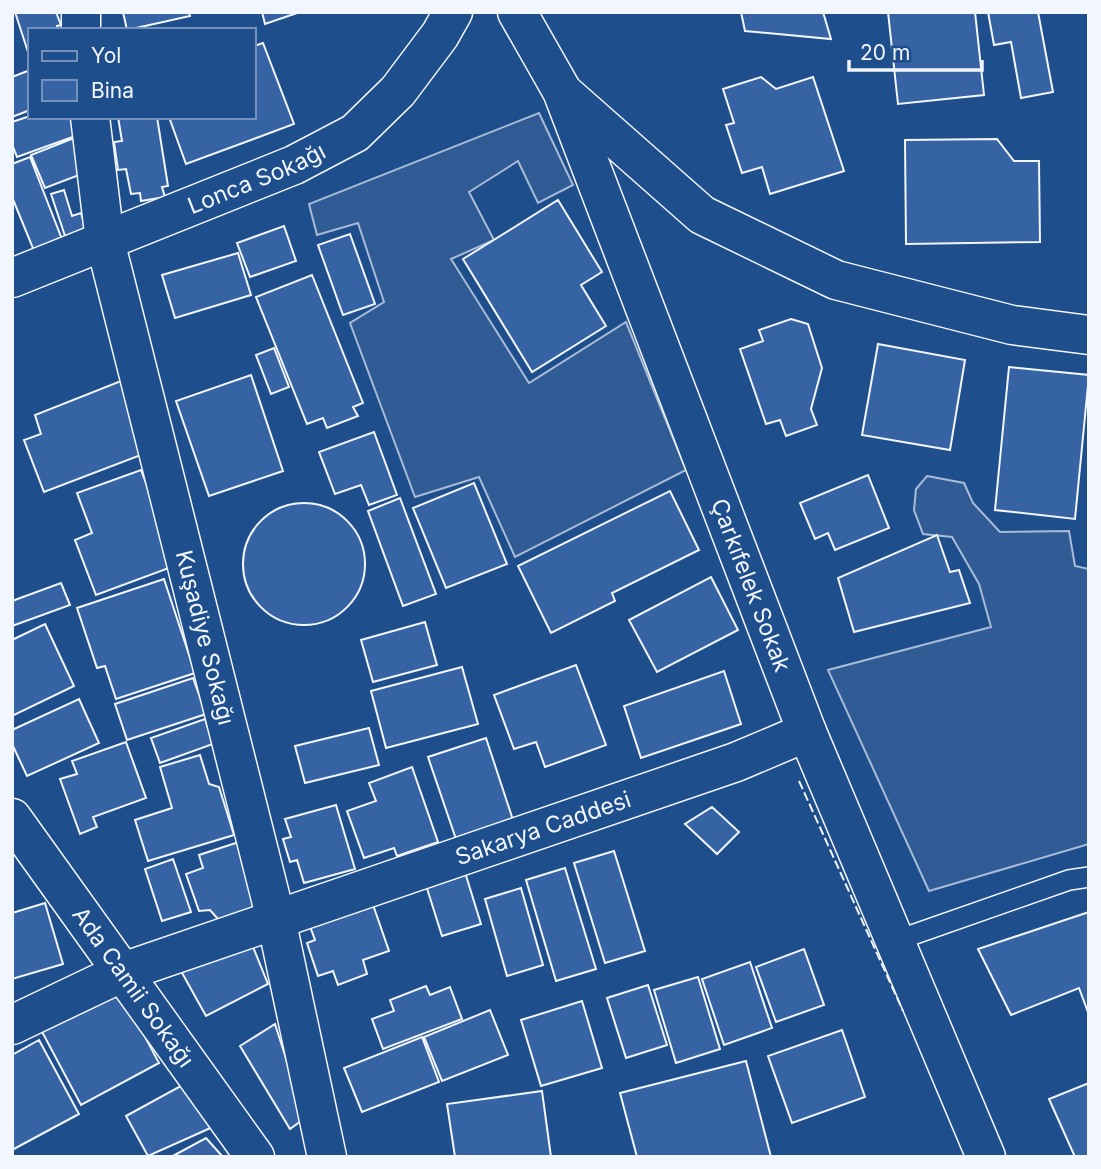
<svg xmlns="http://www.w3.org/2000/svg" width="1101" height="1169" font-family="Inter,sans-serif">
	<rect width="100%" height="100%" fill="#1f4e8c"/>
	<path fill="#305b95" stroke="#a8bbd7" stroke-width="2" d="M539,113l34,72 -35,18 -20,-42 -49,31 25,48 -43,19 78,124 97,-61 60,148 -171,87 -36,-80 -64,20 -65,-174 34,-21 -26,-79 -41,12 -8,-31z
		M927,476l37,7 9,20 27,29 69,-1 6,35 14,3v275l-160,47 -101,-221 163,-43 -12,-43 -27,-47 -29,-3 -9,-24 2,-21z"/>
	<path fill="#3563a3" stroke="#f2f6ff" stroke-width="2" d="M15,12h41l5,13 -4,1 2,4h-29l-2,22z
		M123,12h66l1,4 -63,14z
		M262,12h38l-35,12z
		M741,12h82l8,27 -86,-8z
		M888,12h87l9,83 -86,9z
		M988,12h50l15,80 -32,6 -10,-56 -17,3z
		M263,43l31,81 -108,40 -17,-47h85v-71z
		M30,70v40l-18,7v-40z
		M761,77l15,12 37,-12 31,94 -74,23 -8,-27 -20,6 -16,-48 8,-2 -11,-34z
		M30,116l57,1 5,13 -75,27 -5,-13v-22z
		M118,117h39l11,69 -6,1 3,10 -24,4 -1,-8 -9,1 -5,-25 -8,1 -4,-28 8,-1z
		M74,138l13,34 -42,16 -14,-33z
		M997,139l17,22h25l1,81 -134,2 -1,-104z
		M30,157l35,90 -28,11 -25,-61v-33z
		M64,190l8,26 9,-3 6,19 -21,7 -15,-45z
		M558,200l44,72 -21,13 25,41 -74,46 -69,-113z
		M284,226l12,35 -46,16 -13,-34z
		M350,234l25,70 -32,11 -25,-70z
		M238,253l13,42 -76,23 -13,-43z
		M312,275l51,128 -10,4 5,9 -31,12 -4,-10 -16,6 -51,-127z
		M791,319l17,5 14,44 -11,41 6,16 -31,11 -6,-16 -14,4 -26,-75 23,-8 -4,-11z
		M878,344l87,16 -15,90 -88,-15z
		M274,348l15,39 -18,7 -15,-39z
		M1009,367l80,8 -14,144 -80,-9z
		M251,375l32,96 -74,25 -33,-95z
		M126,379l28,71 -110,42 -20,-52 17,-6 -6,-19z
		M374,432l23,63 -28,10 -8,-20 -26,9 -16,-42z
		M141,470l36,95 -81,30 -21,-55 17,-7 -15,-40z
		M868,475l21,53 -54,22 -7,-17 -13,6 -15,-36z
		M474,483l33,81 -61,24 -33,-80z
		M670,491l29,59 -87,43 3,8 -64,32 -33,-67z
		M400,498l36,96 -33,12 -35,-95z
		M243 564a61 61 0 1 1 122 0a61 61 0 1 1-122 0Z
		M937,535l13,37 9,-2 11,33 -116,29 -16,-54z
		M711,577l27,53 -81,42 -28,-52z
		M164,579l31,94 -79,26 -11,-33 -8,2 -20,-60z
		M61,583l9,22 -58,21v-25z
		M425,622l12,43 -64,17 -12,-42z
		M45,624l29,62 -62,30v-76z
		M576,665l30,80 -61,22 -9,-25 -22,7 -20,-54z
		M462,667l16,57 -92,24 -15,-57z
		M724,671l17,53 -100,34 -17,-52z
		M193,678l13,36 -79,26 -12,-36z
		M79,699l20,44 -72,33 -15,-32v-14z
		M205,719l8,25 -53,19 -9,-25z
		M369,728l10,37 -74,18 -10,-37z
		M486,738l29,88 -57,19 -30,-88z
		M126,742l20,56 -53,19 4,10 -17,7 -20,-55 17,-5 -5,-13z
		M200,755l9,29 10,3 15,48 -86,26 -13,-41 37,-12 -12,-41z
		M412,767l26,75 -41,14 -3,-8 -30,10 -17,-47 29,-10 -7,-18z
		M336,805l19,64 -51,14 -7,-23 -7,2 -7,-23 8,-2 -6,-18z
		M712,807l27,25 -22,22 -32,-30z
		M245,840l26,75 -44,14 -17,-19 -11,1 -13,-37 17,-6 -4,-13z
		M614,851l31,100 -40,12 -31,-100z
		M173,859l18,53 -29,9 -17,-52z
		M565,868l31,101 -40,12 -30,-101z
		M464,869l17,55 -39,12 -17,-54z
		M521,888l22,77 -36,11 -22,-77z
		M371,899l18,52 -26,9 4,14 -29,11 -5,-14 -15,5 -11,-33 8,-3 -7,-19z
		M45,903l18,61 -51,15v-66z
		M1089,912v103l-10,-27 -68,27 -33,-66z
		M249,937l19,47 -62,32 -30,-54z
		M804,949l20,56 -48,17 -20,-55z
		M750,962l22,66 -48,17 -22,-66z
		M698,977l22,72 -44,14 -22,-73z
		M648,985l19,60 -41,13 -19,-60z
		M118,986l41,77 -78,42 -41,-77z
		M426,986l4,9 20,-8 12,32 -79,30 -11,-30 22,-8 -4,-11z
		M582,1001l20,67 -61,18 -20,-66z
		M490,1010l18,45 -66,26 -18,-44z
		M275,1024l30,94 -15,11 -50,-83z
		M842,1030l23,67 -73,26 -24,-67z
		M422,1037l17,45 -77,30 -18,-44z
		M39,1040l40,74 -67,36v-95z
		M746,1061l25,96h-134l-17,-64z
		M188,1082l27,44 -67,30 -22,-40z
		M1089,1083v74h-14l-26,-58z
		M542,1091l9,66h-96l-8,-53z
		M206,1138l17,19h-52z"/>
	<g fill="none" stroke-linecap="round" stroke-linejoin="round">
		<g stroke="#f2f6ff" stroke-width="22">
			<path id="lane" d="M895,941l174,-61 20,-3"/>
		</g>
		<g stroke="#f2f6ff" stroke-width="41">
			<g id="street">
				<path id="s1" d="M517,12l45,79 245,641 179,425"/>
				<path d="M81,30v-18"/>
				<path d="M566,95l136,120 134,65 176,45 77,10"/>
				<path id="s2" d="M90,117l15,124 171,678 51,238"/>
				<path id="s3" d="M12,278l282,-113 61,-32 43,-42 42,-56 13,-23"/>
				<path id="s4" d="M12,818l243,339"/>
				<path id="s5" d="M12,1025l111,-53 613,-210 71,-30"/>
			</g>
		</g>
		<use href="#lane" stroke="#1f4e8c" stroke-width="19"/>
		<use href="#street" stroke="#1f4e8c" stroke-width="38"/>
		<path stroke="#f2f6ff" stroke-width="2" stroke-dasharray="9 3.5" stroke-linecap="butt" d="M799,781l104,230"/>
	</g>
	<g text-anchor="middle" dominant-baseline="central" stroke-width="5" stroke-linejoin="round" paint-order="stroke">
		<g font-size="23" fill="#f2f6ff" stroke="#1f4e8c">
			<text stroke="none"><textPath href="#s3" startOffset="264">Lonca Sokağı</textPath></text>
			<text stroke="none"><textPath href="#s1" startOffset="620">Çarkıfelek Sokak</textPath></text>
			<text stroke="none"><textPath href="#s2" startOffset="534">Kuşadiye Sokağı</textPath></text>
			<text stroke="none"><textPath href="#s5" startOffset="567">Sakarya Caddesi</textPath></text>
			<text stroke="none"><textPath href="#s4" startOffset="208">Ada Camii Sokağı</textPath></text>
		</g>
	</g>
	<rect width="1101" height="1169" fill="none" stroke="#f2f6ff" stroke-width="28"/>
	<rect x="28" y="28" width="228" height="91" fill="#1f4e8c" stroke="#7391ba" stroke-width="2"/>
	<rect x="42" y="51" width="35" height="10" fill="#1f4e8c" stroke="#7391ba" stroke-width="2"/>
	<text x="91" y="63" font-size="21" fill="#f2f6ff">Yol</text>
	<rect x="42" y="80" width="35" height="21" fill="#3563a3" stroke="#7391ba" stroke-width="2"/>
	<text x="91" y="98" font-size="21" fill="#f2f6ff">Bina</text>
	<path d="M849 60v10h133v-10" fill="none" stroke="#f2f6ff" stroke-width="3.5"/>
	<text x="860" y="60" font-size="21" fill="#f2f6ff" stroke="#1f4e8c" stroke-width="5" paint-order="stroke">20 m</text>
</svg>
